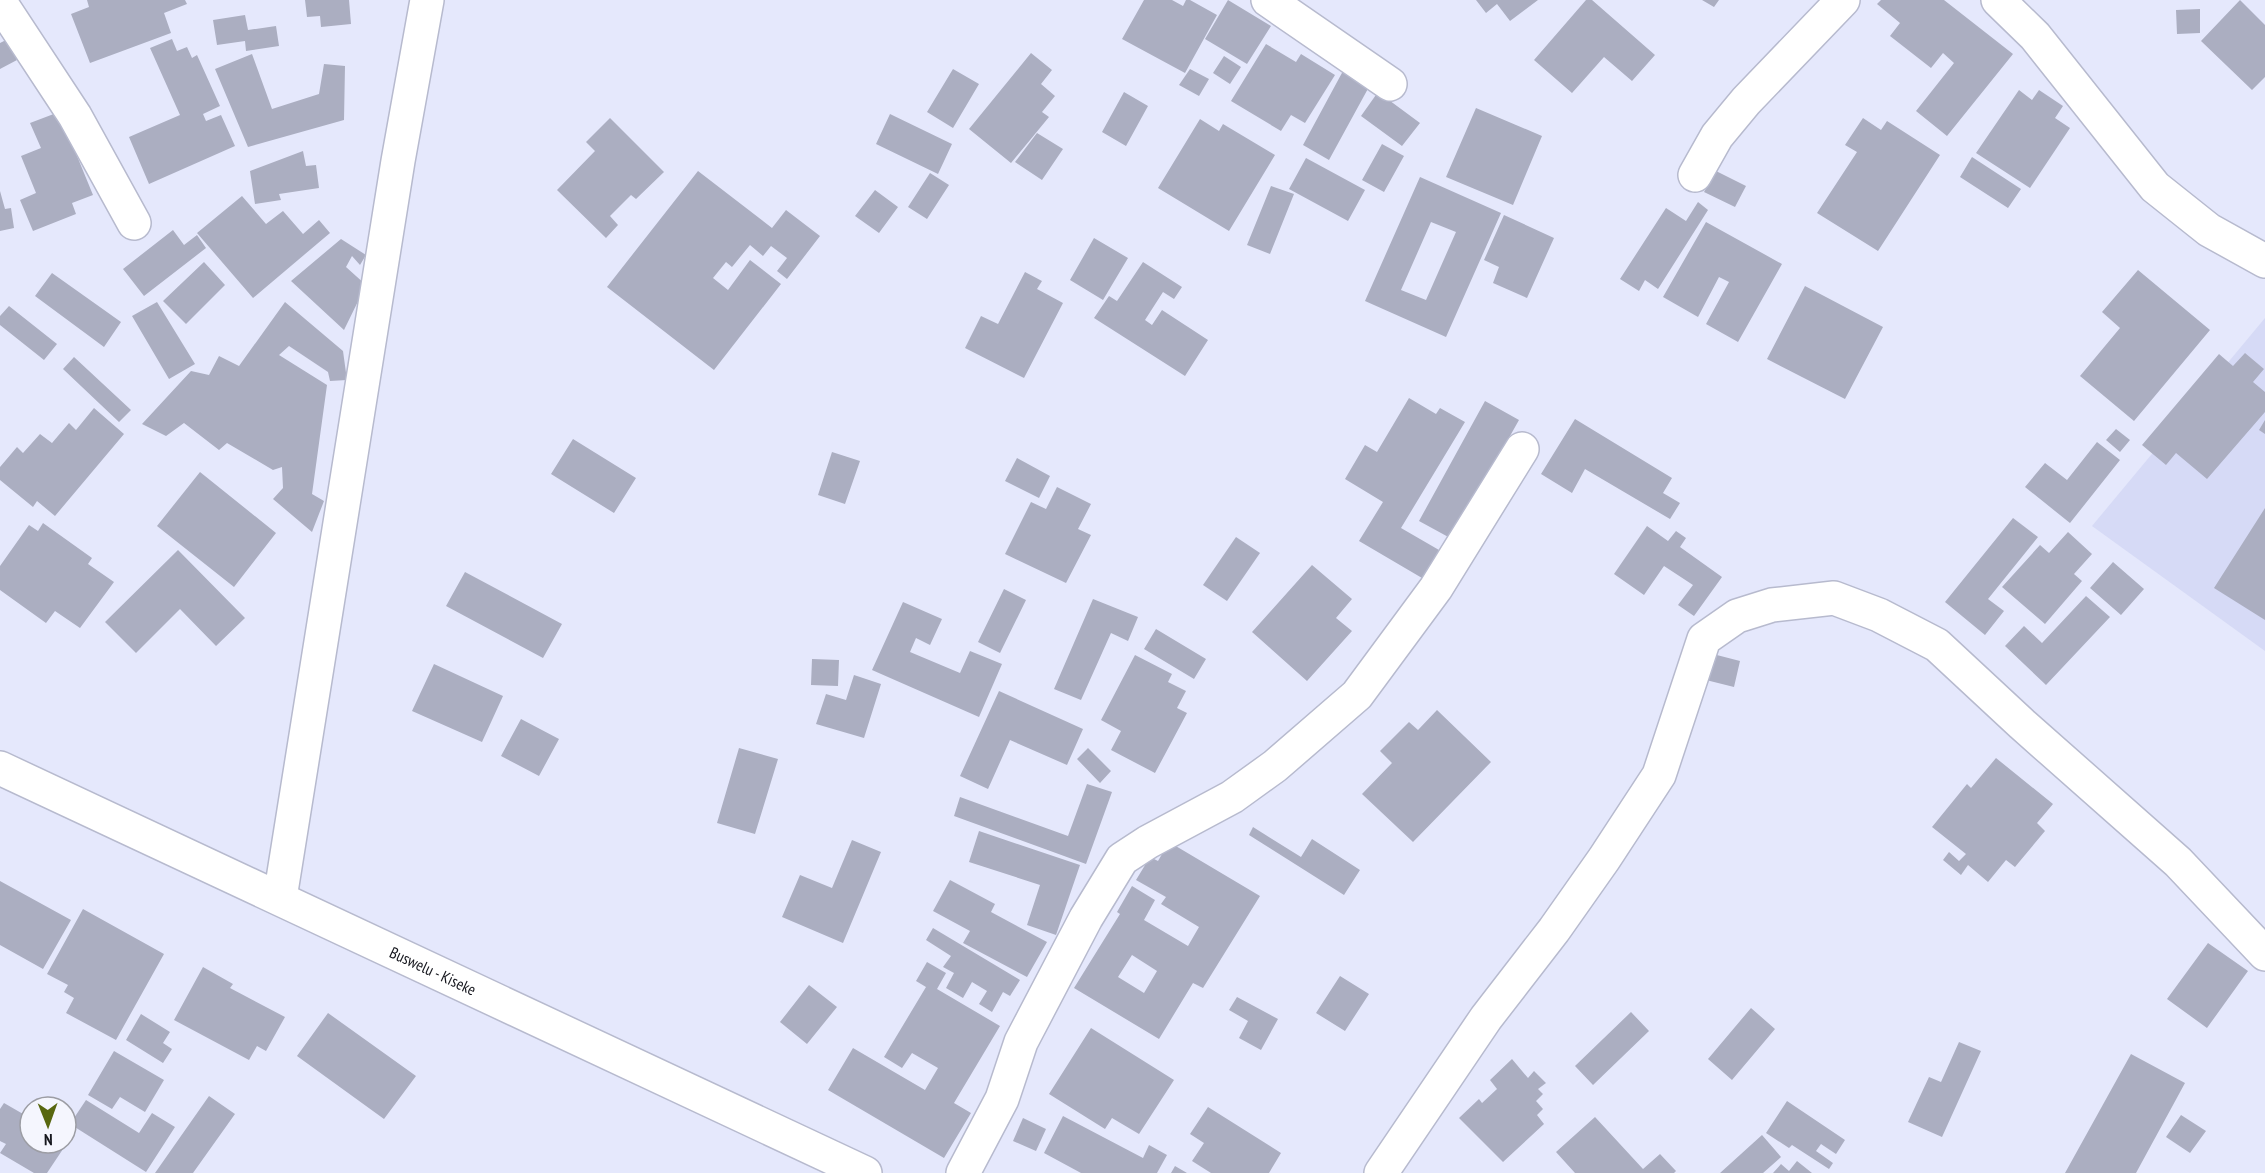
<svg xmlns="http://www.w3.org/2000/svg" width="2265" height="1173" font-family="'PT Sans Narrow',sans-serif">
	<rect width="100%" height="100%" fill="#e5e8fc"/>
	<path fill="#d6daf6" d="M2265,318v333l-173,-125z"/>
	<path fill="#abaec1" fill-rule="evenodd" d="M87,0h98l2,4 -23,9 7,20 -81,30 -19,-49 18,-7z
		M305,0h44l2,24 -30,3 -1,-11 -13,1z
		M1144,0h28l11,6 3,-6h4l27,15 -32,58 -63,-34z
		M1228,0l43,26 -24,38 -42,-25z
		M1476,0h62l-28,21 -13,-17 -11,9z
		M1586,0h6l63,55 -23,26 -28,-24 -32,36 -38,-33z
		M1702,0h17l-5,7z
		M1881,0h63l69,54 -66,82 -31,-25 38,-48 -11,-10 -12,15 -41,-32 10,-13 -23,-19z
		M2240,0l25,25v52l-13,13 -51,-49z
		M2200,9v24l-23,1 -1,-24z
		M245,15l3,15 28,-4 3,20 -33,5 -1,-10 -28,4 -4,-25z
		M172,39l5,12 10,-4 5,11 5,-3 23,51 -17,8 3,7 15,-6 14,31 -86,38 -20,-47 51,-22 -30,-67z
		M6,40l11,20 -17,9v-26z
		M1266,44l30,18 5,-8 34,21 -30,48 -14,-8 -10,16 -50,-30z
		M1031,53l21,17 -11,14 14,12 -13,16 7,5 -38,46 -42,-34z
		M252,54l20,55 47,-15 5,-30 21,2 -1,54 -96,27 -33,-78z
		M1224,56l17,11 -11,17 -17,-11z
		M953,69l26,15 -26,44 -26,-16z
		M1190,69l19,10 -10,17 -20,-11z
		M1343,71l27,14 -41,75 -26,-15z
		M2019,90l13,10 7,-10 24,16 -8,12 15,10 -40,60 -54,-35z
		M1124,92l24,14 -22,40 -24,-14z
		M1378,92l42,31 -18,23 -41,-30z
		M1476,108l66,28 -29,69 -67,-28z
		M59,112l34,83 -21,8 4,11 -43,17 -13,-31 16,-7 -15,-37 20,-8 -11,-25z
		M890,114l62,30 -14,30 -62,-30z
		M610,118l54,54 -28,27 -5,-4 -21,21 8,9 -12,13 -49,-48 38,-39 -9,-9z
		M1863,118l18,12 6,-9 53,34 -62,96 -61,-38 40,-61 -12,-7z
		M1200,119l19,12 4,-7 52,31 -46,76 -71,-43z
		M1037,133l26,16 -21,31 -27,-18z
		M1382,144l22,12 -20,36 -22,-12z
		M303,151l3,15 10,-1 3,23 -40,6 2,6 -26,4 -5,-33z
		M1972,157l49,32 -13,19 -48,-31z
		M1306,158l59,32 -17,31 -59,-32z
		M698,171l74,57 14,-18 34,26 -33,43 -10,-8 10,-13 -16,-12 -8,10 -13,-11 -18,22 -6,-5 -13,16 15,12 22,-30 31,24 -67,86 -107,-83z
		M1716,171l30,15 -11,21 -31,-15z
		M930,173l19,12 -22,34 -19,-12z
		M1420,177l81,36 -55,124 -81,-36zM1431,222l25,10 -30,68 -25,-10z
		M1271,186l23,8 -24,60 -23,-9z
		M875,190l23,17 -19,26 -24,-17z
		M0,191l5,18 6,-1 3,20 -14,3z
		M242,196l24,28 17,-13 20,23 16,-14 11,13 -77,65 -56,-65z
		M1698,202l10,8 -50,79 -13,-9 -6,11 -19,-12 46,-71 20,13z
		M1504,215l50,23 -27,60 -34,-15 6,-16 -15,-7z
		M1706,222l76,42 -44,78 -32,-18 23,-42 -10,-5 -21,40 -35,-20z
		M173,230l11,15 13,-10 9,13 -62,48 -21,-27z
		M1094,238l34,20 -25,42 -33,-20z
		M341,239l25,16 -6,10 -8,-9 -6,11 20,18 -22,45 -53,-49z
		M204,262l21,23 -39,39 -23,-23z
		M1143,262l39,25 -8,12 -11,-7 -18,28 7,5 10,-15 46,30 -23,36 -91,-58 15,-22 8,5z
		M2138,270l72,60 -76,91 -54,-45 40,-48 -18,-16z
		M1025,272l17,9 -5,8 26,14 -39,75 -59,-30 16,-32 17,8z
		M52,273l69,49 -17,25 -69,-51z
		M1805,286l78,41 -38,72 -78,-40z
		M157,302l38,62 -26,15 -37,-63z
		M285,302l58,49 4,29 -17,1 -2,-9 -39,-26 -10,9 48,30 -15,109 12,7 -12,31 -39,-33 10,-11 -1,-21 -9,3 -46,-27 -8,7 -35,-27 -18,13 -24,-12 49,-53 18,4 10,-19 20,10z
		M9,306l48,38 -13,16 -44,-35v-9z
		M2245,353l19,16 -11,13 12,10v20l-58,67 -31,-26 -10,12 -24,-20 77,-91 14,12z
		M74,357l57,53 -12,12 -56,-53z
		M1409,398l27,16 4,-6 25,14 -64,106 38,22 -17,28 -63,-37 24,-39 -38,-23 20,-34 12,7z
		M1485,401l34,19 -67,119 -33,-18z
		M94,408l30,26 -69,82 -18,-15 -4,6 -33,-27v-13l17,-20 6,6 17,-19 12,9 17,-20 7,7z
		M1575,419l97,59 -9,15 17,10 -10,16 -85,-50 -13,24 -31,-19z
		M2265,420v14l-6,-4z
		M2116,429l14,11 -10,12 -14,-12z
		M573,439l63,39 -22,35 -63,-39z
		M2097,442l23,18 -50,63 -45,-36 20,-24 22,17z
		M832,452l28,9 -15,43 -27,-9z
		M1017,458l33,18 -11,22 -34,-17z
		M200,472l76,61 -42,54 -77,-61z
		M1057,487l34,17 -13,25 13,6 -25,48 -61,-29 26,-52 15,7z
		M2265,508v112l-51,-32z
		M2013,518l25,19 -50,62 16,12 -19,24 -40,-33z
		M43,523l49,35 -4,6 26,18 -34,46 -25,-17 -9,12 -46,-33v-24l29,-41 9,6z
		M1647,526l21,15 8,-10 10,7 -6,9 42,30 -28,39 -16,-11 15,-20 -29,-19 -20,29 -30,-21z
		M2068,532l24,22 -18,20 8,7 -37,43 -43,-37 38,-42 9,8z
		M1236,537l24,16 -33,48 -24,-16z
		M178,550l67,68 -29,28 -36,-37 -44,44 -31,-31z
		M2113,562l31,27 -23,26 -31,-27z
		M1312,565l40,34 -16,19 16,13 -45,50 -55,-49z
		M465,572l97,52 -19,34 -97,-52z
		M1004,589l22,11 -26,53 -22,-11z
		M2086,596l24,21 -64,68 -41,-39 19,-20 18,17z
		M1093,599l45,18 -10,24 -17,-8 -30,67 -27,-11z
		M903,602l39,17 -12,26 -14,-7 -6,14 50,21 10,-22 32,13 -23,53 -107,-47z
		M1156,629l50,30 -12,20 -50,-30z
		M1709,653l31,8 -6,26 -32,-8z
		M1135,655l37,19 -4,8 18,9 -9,17 10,5 -32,60 -44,-23 10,-19 -20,-11z
		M812,659l27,1 -1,26 -27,-1z
		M434,664l69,32 -21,46 -70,-31z
		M854,675l27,9 -17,54 -48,-14 10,-30 20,6z
		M999,691l84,38 -16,36 -57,-25 -22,49 -28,-13z
		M1437,710l54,52 -78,80 -51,-48 30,-31 -12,-12 29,-29 9,8z
		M521,719l38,20 -20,37 -38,-20z
		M739,748l39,11 -23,75 -38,-11z
		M1088,748l23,23 -11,12 -23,-24z
		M1996,758l57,46 -16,19 8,8 -30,36 -9,-7 -18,22 -20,-17 -7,10 -18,-15 6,-8 10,9 7,-7 -34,-27 35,-43 4,4z
		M1087,784l25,8 -26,72 -132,-48 6,-19 108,39z
		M1253,827l48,30 11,-18 48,31 -16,25 -95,-60z
		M979,831l101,34 -24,70 -29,-10 13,-40 -71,-23z
		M852,840l29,12 -38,91 -61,-26 18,-42 32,13z
		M1169,842l91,54 -57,92 -10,-5 -34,56 -85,-51 46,-74 -3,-2 15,-26 23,14 -11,20 44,26 11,-19 -38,-23 5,-7 -30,-17 14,-23 8,4zM1132,955l25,16 -13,22 -26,-16z
		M950,880l45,24 -4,8 56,30 -20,35 -64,-34 7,-12 -37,-20z
		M0,881l71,39 -28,49 -43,-24z
		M83,909l81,45 -48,86 -50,-27 8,-15 -10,-6 4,-7 -21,-11z
		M933,928l87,52 -10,16 -7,-4 -11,20 -13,-8 8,-13 -15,-9 -9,16 -17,-10 8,-15 -11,-6 8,-11 -25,-16z
		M2208,943l40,28 -41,57 -40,-29z
		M927,962l19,11 -9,16 63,37 -46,77 17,10 -27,45 -116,-68 25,-42 72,42 13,-22 -26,-15 -10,15 -18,-11 42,-70 -10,-6z
		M203,967l30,17 -3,4 55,29 -19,34 -9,-5 -8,14 -75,-40z
		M1340,976l29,18 -24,37 -29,-18z
		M809,985l28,22 -30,37 -27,-22z
		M1237,997l41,22 -17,31 -22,-12 9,-17 -19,-11z
		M1751,1008l24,21 -43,51 -24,-21z
		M1631,1012l18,19 -56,54 -18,-19z
		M328,1013l88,63 -32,43 -87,-63z
		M141,1014l29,18 -7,11 9,6 -9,14 -37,-23z
		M1091,1028l83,52 -35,54 -27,-16 -7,11 -56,-35z
		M1959,1042l22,9 -39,86 -34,-15 21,-45 12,5z
		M114,1051l50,29 -19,32 -25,-15 -8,12 -24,-14z
		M2131,1054l54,29 -49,90h-71z
		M1512,1059l16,19 6,-7 12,12 -8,6 5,5 -7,7 7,8 -6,6 7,9 -41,38 -44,-44 20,-19 3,4 15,-14 -7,-9z
		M209,1096l26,18 -42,59h-38z
		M86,1100l53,33 13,-20 23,14 -29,45 -76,-48z
		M1787,1101l58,39 -9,14 -15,-10 -5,7 17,12 -4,6 -37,-24 -3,3 -23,-15z
		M4,1103l26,15v25h37l-20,30h-13l-34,-20 6,-9 -6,-3v-32z
		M1208,1107l73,46 -12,20h-58l-19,-12 12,-18 -14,-9z
		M2181,1115l25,16 -16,22 -24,-16z
		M1063,1116l80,42 6,-13 18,10 -10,18h-76l-37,-20z
		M1595,1117l48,52 17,-15 16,17 -2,2h-99l-19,-21z
		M1023,1118l23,11 -10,22 -23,-10z
		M1762,1135l19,22 -18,16h-43z
		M1797,1161l15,12h-39l8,-9 8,7z
		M1175,1166l12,7h-16z"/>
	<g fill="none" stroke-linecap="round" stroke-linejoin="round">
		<g stroke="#b7bace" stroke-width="36">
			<path id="street" d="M1268,0l122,84
				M1998,0l37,36 120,151 54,43 56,31
				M0,2l75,114 59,107
				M1695,175l22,-39 29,-35 97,-101
				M280,898l118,-737 29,-161
				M963,1173l39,-74 19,-57 65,-124 36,-59 26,-17 84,-45 43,-31 82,-71 79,-107 86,-139
				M1381,1173l105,-155 68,-88 50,-71 55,-84 45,-136 33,-23 35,-11 62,-7 45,17 58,30 85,79 156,138 87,92"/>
		</g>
		<g stroke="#b7bace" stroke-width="36">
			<g id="secondary">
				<path id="s1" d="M0,768l865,405"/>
			</g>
		</g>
		<use href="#street" stroke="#fff" stroke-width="33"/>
		<use href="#secondary" stroke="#fff" stroke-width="33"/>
	</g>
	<g text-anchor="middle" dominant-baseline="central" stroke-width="4.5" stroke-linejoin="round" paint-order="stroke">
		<g font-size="16" fill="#16171e" stroke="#f5f6fe">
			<text stroke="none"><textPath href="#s1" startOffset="478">Buswelu - Kiseke</textPath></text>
		</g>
	</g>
	<g transform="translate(48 1125) rotate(179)"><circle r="28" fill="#f5f6fe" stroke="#9c9da4" stroke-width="1.5"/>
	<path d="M0-4.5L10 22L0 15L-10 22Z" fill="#586710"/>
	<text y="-9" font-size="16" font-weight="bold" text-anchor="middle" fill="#16171e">N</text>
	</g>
</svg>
